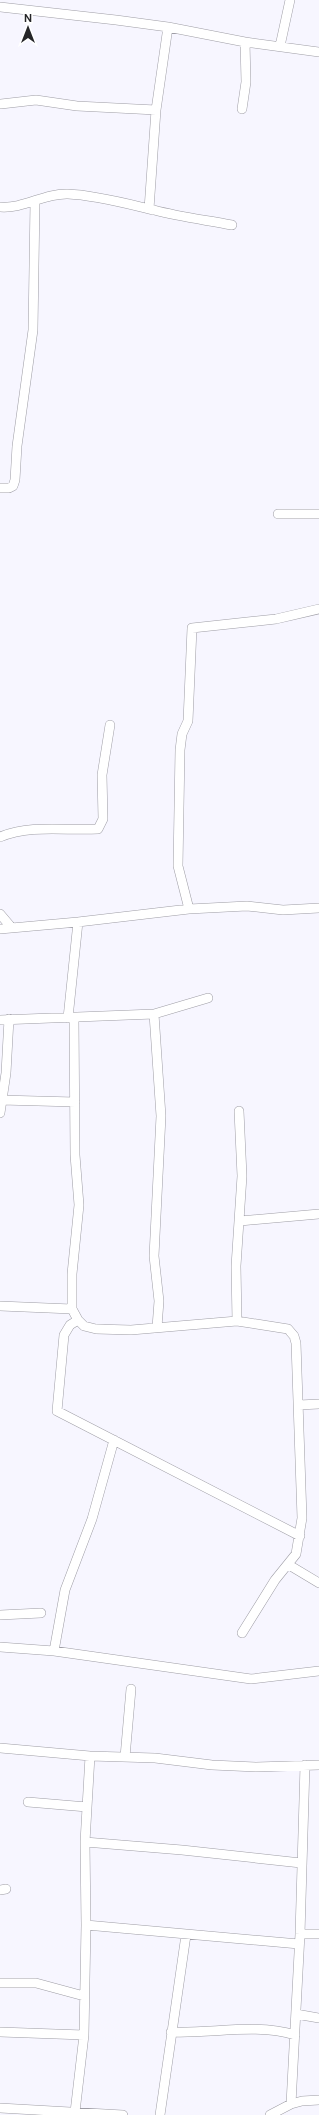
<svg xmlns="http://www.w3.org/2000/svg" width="319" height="2115" font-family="'DM Sans',sans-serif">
	<rect width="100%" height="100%" fill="#f7f6ff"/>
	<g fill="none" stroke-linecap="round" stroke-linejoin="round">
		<g stroke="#9e9da5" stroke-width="10">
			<path id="minor" d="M0,7l116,13 52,7 77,15 74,10
				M280,46l10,-46
				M1,104l35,-4 41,6 79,4
				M242,109l4,-27 -1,-40
				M0,207c24,2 44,-14 68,-13 27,1 60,10 86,16 26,7 52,10 78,15
				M149,209l7,-99 12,-83
				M0,488h9l4,-2 2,-6 2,-34 16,-116 2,-128
				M278,514h41
				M0,837c31,-13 66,-6 98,-8l5,-10 -1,-44 8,-50
				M189,909l-11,-43 2,-116 2,-16 6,-13 4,-93 84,-9 43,-10
				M0,914l11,13
				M0,929l78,-7 111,-13 58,-3 36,4 36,-2
				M154,1014l7,102 -7,140 5,45 -2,26
				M68,1018l10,-96
				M74,1018l1,137 4,50 -7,69v35l6,11 6,6 12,3 35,1 106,-9 51,8 6,7 2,7 6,175 -6,36 -21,26 -33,53
				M0,1020l154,-6 54,-16
				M1,1100l74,2
				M0,1113l6,-40 3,-54
				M240,1221l79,-7
				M0,1306l72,3
				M78,1320l-8,5 -6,10 -7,76 243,125
				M237,1321l-1,-55 6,-90 -3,-65
				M299,1405l20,-1
				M289,1565l30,18
				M0,1615l41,-2
				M0,1647l54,4 197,28 68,-8
				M54,1651l11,-61 27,-71 22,-79
				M0,1748l90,8 65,2 57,7 44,2 63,-2
				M125,1757l6,-68
				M28,1802l59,5
				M85,1842l97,8 119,13
				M0,1890l6,-1
				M86,1925l213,19
				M300,1934h19
				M0,1983h36l48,13
				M296,2014l23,4
				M0,2032l84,3
				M171,2032c41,2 84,-9 124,3
				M291,2104l9,-170 5,-169
				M0,2108l123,7
				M75,2112l9,-77 2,-110 -1,-83 5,-86
				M160,2115l26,-180
				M270,2115l21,-11 11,-3 17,-1"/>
		</g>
		<use href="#minor" stroke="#fff" stroke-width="9"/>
	</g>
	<g transform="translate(28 28)" stroke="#ffffff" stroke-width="3" paint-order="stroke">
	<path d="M0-3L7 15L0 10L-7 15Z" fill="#252528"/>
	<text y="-6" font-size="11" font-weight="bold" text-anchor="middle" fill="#252528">N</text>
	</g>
</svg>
